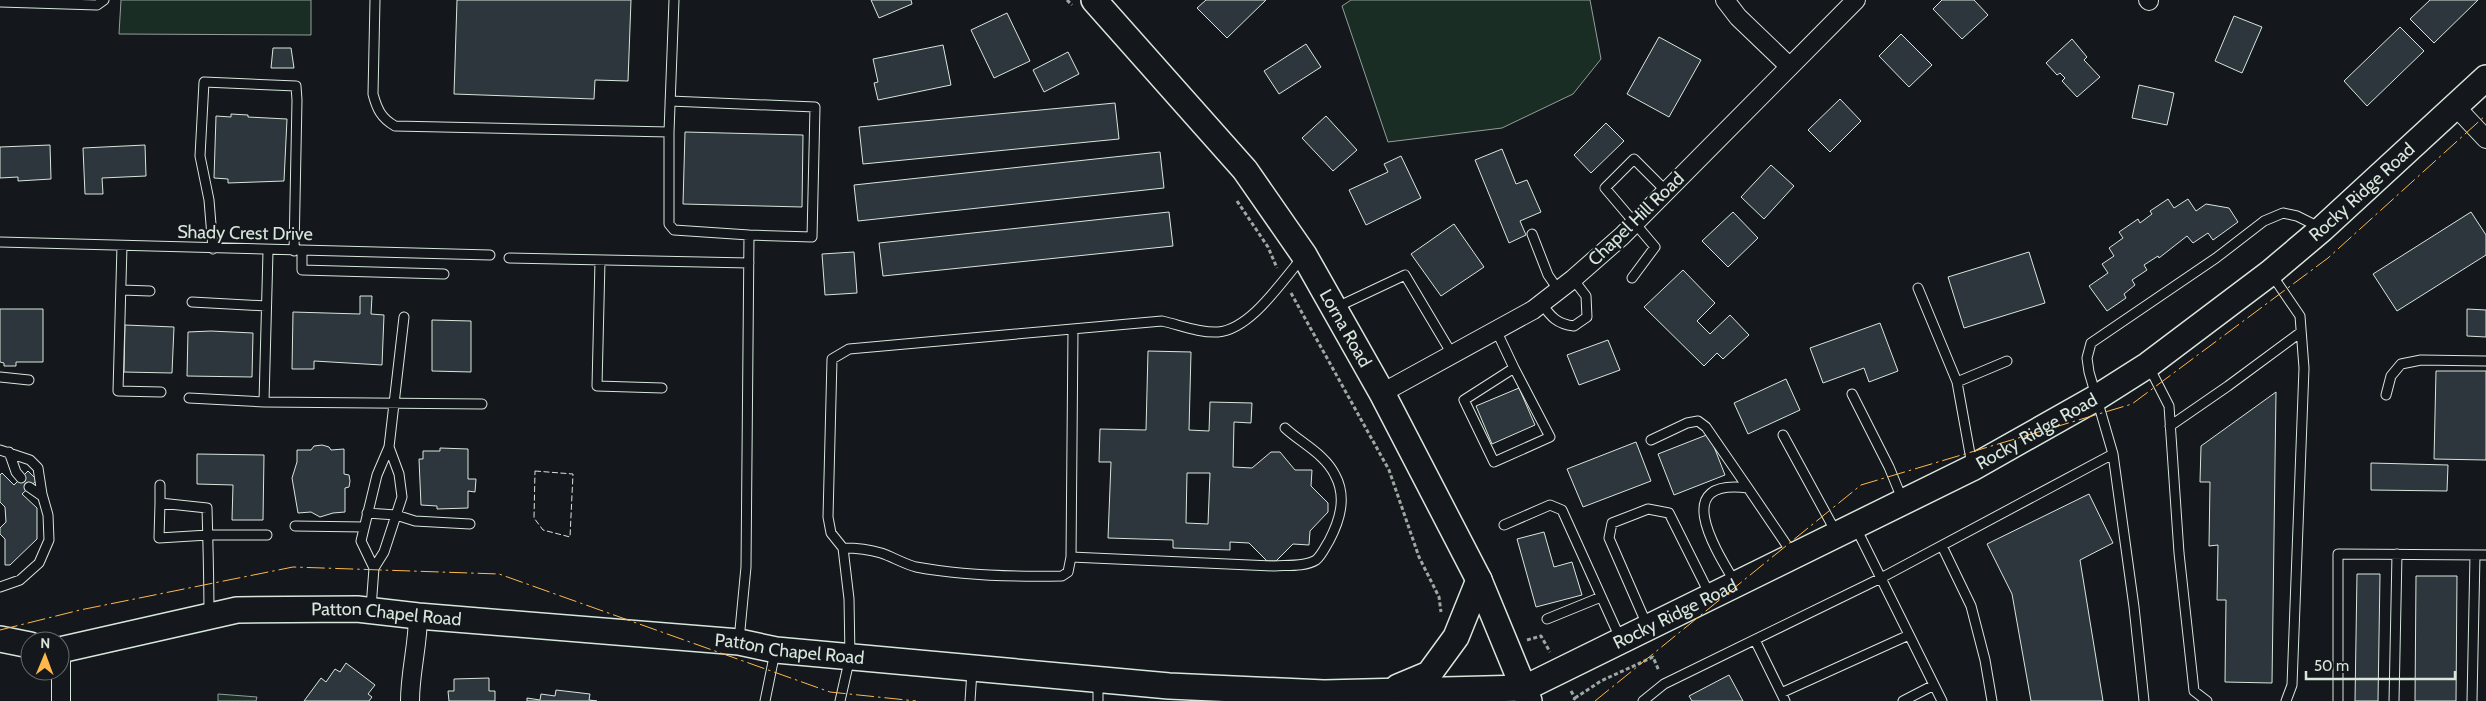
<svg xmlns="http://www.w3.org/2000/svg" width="2486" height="701" font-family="Cabin,sans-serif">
	<rect width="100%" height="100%" fill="#14181c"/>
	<path fill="#1a2d24" stroke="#939e99" d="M121,0h190v35l-192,-1z
		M1351,0h239l11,59 -28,35 -71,34 -114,14 -46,-136z
		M218,694l39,3 -1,4h-38z"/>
	<path fill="#2c363c" stroke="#d8e6dc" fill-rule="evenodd" d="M457,0h174l-3,81 -33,-1 -1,19 -140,-5z
		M871,0h40l1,4 -33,14z
		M1206,0h60l-39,38 -30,-30z
		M1942,0h32l14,15 -26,24 -29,-30z
		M2430,0h48l-44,43 -24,-24z
		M1007,13l23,48 -36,17 -23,-48z
		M2234,16l28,11 -20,46 -27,-12z
		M2400,27l24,24 -57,55 -23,-25z
		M1901,34l31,31 -23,22 -30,-31z
		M1659,37l42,23 -32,57 -42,-23z
		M2072,39l15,18 -3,3 16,17 -23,20 -15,-16 3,-3 -5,-5 -3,2 -11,-12z
		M1306,44l15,23 -42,27 -15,-23z
		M943,45l8,40 -73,15 -4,-17 4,-1 -5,-23z
		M273,48h18l3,20h-23z
		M1068,52l11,22 -35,18 -11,-22z
		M2139,85l35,8 -7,32 -35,-7z
		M1840,99l21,22 -31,31 -22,-22z
		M1115,103l4,36 -256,25 -4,-37z
		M231,114l17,1v2l39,2 -3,62 -56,2v-4l-14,-1 2,-62 15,1z
		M1326,116l31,34 -24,21 -31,-33z
		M1606,123l18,18 -33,32 -17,-18z
		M685,132l118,3 -1,72 -119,-3z
		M50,145l1,34 -33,2v-4l-18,1v-31z
		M145,145l1,31 -44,2 1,16h-18l-2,-46z
		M1502,149l14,35 11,-4 14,32 -21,9 6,14 -17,8 -34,-83z
		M1160,152l4,36 -306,33 -4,-36z
		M1401,156l20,42 -55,27 -17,-35 39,-18 -4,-8z
		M1771,165l23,21 -30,33 -23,-22z
		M2168,199l6,9 14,-9 8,12 10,-7 23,4 9,14 -25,18 -5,-7 -15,10 -6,-7 -28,22 -1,-2 -14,9 3,5 -15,10 3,5 -11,9 2,4 -19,13 -18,-25 19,-13 -6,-9 12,-8 -5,-8 14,-10 -4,-6 19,-13 2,4 12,-9 -2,-3z
		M1169,212l4,34 -290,30 -4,-33z
		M1733,212l25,26 -30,29 -26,-26z
		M2471,212l15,23v20l-89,56 -24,-37z
		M1454,224l30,43 -43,29 -30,-42z
		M854,252l3,41 -32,2 -3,-41z
		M2029,252l16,51 -81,25 -16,-51z
		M1683,270l32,33 -18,18 13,13 20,-19 19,20 -26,24 -6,-6 -13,13 -60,-59z
		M360,296h12l-1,18 13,1 -2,50 -68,-4v8h-22l1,-57 67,2z
		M0,309h43v53h-27v4h-12v-3l-4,-1z
		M2467,309l19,1v27l-19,-1z
		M432,320l39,1v51l-39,-1z
		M1880,323l18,48 -29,11 -5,-14 -41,15 -13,-35z
		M125,325l49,2 -2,46 -48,-1z
		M211,331l42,2 -1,44 -65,-1 1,-44z
		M1608,340l12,30 -41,15 -12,-30z
		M1148,351l43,1 -2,78 20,1 1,-29 42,1 -1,20 -17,-1 -1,45 19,1 19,-16h9l15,18h17l-1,16 17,17v9l-18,19 -1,14 -16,-1 -17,17h-9l-18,-18 -19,-1v8l-57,-2v-8l-65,-2 3,-76h-12l1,-33 46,1zM1187,473h23l-2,51 -22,-1z
		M2436,371h50v89l-52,-1z
		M1786,379l14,31 -52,24 -14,-31z
		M1519,388l16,37 -43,19 -16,-38z
		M2276,392l-4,291 -47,-1 1,-82h-9l1,-55 -9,1 1,-64h-10l1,-36z
		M1709,434l16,41 -51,20 -16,-41z
		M1636,442l15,39 -68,26 -16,-38z
		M322,445l7,2 2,3 13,-1v25l5,1 1,6 -1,6 -4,1v24l-12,1 -13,4 -9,-5 -13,1 -6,-35 5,-16v-12h14l3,-4z
		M440,448l28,1v30h8l-1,13 -7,-1v17l-31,1v-3l-16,-1 -2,-46h4v-8h17z
		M197,454l67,1 -1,65h-31l1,-35 -36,-1z
		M2371,463l77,2 -1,26 -76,-1z
		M28,471l9,9 -15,14 15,14v31l-27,26h-5v-26l-5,-5v-6l6,-6 -1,-15 -5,-5v-27l2,-2 12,12z
		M2089,494l24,49 -33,17 23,141h-72l-19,-107 -25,-50z
		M1544,532l10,35 18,-5 10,33 -46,12 -19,-68z
		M2357,574h23l-2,127h-23z
		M2416,576h41l-1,125h-41z
		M346,663l29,22 -7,9 4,3 -3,4h-65l17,-23 5,4 9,-13 5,3z
		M1729,675l14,26h-51l-3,-5z
		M489,678v13h6v10h-46l-1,-10h6v-12z
		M556,690l34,4 -1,6 8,1h-70v-3l13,2 1,-6 14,2z"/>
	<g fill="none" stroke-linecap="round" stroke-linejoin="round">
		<g stroke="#d8e6dc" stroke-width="11">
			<path id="lane" d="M375,0l-2,94c4,15 8,24 22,32l274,6 5,-132
				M0,2l97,3 7,-5
				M670,101l145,6 -3,130 -63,-2
				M669,132v92l5,6 75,5 -3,332 -7,73
				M1532,234l16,41 11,16
				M0,242l490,13
				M122,246l-4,145 43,1
				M213,249l-4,-49 -9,-44 4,-74 92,4 1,14 -3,151
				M302,252v18l142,4
				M509,258l240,5
				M600,261l-3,125 65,2
				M2272,275l28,41 4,52 -12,317 -6,16
				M1632,278l23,-31 -50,-59 29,-29 32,32
				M1918,288l39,94 15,83
				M122,290l28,1
				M192,302l74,4
				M1542,304c9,13 15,20 32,22l13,-9 -1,-21 -13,-17
				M1335,308l70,-33 47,79
				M1496,330l18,38 -50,32 30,62 56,-25 -36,-69
				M2148,365l21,41 10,147 15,138 13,10
				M0,377l29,3
				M1957,382l50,-21
				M1852,394l37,73 14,34
				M2386,395l5,-19 10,-12 20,-4 65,1
				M189,398l75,4 218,2
				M264,402l4,-151
				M2170,426l58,-40 73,-54
				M1783,435l54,99
				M1651,440l36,-17 11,-2 8,6 42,61
				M389,447l-12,28 -16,66 13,27 10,-16 18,-55 -3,-23 -10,-27 15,-130
				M0,450l30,10 8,8 4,26 6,21 1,25 -10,23 -19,17 -20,7
				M9,452l7,20 5,6
				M160,485v18
				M29,487l13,9
				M367,513l29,2 19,6 55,3
				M1504,525l46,-20 12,5 58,128
				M295,526l69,1
				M1856,528l86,173
				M1942,546l29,60 14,54 7,41
				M843,548c13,0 25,1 38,5 12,4 23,11 35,14 48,9 97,10 146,9l6,-4 3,-15 2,-228
				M1071,557l203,9c12,-1 31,1 42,-6 6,-5 9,-13 13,-19 11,-21 18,-44 6,-66 -10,-21 -34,-32 -50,-47
				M1736,584c-21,-35 -66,-106 12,-96l44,65
				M371,608l3,-40
				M209,616c0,-36 -1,-72 -2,-108l-47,-5 -1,35 49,-3h59
				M1547,619l54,-22
				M1647,625l-38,-87 3,-15 36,-14 21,4 41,82
				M1755,640l30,61
				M1781,693l128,-58
				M765,701l10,-49
				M840,701l10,-44 -1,-58 -6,-51 -12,-15 -3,-16 4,-158 17,-10 313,-28c18,4 37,12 56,11 33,-3 63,-50 84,-74
				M970,701l2,-30
				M1098,701v-20
				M1643,701l21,-17 217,-106 232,-124
				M1903,701l31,-16
				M2144,701l-10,-94 -21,-153 -24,-82 -2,-14 4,-15 125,-85 48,-37 19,-8 14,3 24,12
				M2338,701v-147l148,1
				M2394,701l3,-147
				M2472,701l3,-146"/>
		</g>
		<g stroke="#d8e6dc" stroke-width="20">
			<path id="street" d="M1725,0l13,17 51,49
				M2148,0l1,1
				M2456,107l30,32
				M1382,393l151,-83 40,-31 49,-43 234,-236
				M61,650v51
				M410,701c0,-29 8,-56 8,-85"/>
		</g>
		<g stroke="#d8e6dc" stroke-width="28">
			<g id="secondary">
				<path id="s1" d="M1094,0l151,170 59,85 78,138 97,187 50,121"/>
				<path d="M0,639l30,6"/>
				<path id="s2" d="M60,650l177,-40 120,-1 61,7 321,26 37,8 393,36 155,7 201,-5 447,-220 124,-70 52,-33 122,-92 52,-44 164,-151"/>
				<path d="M1398,687l31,-13 27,-37 23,-57"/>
			</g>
		</g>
		<path stroke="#9da8a2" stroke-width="3" stroke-dasharray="4 2.5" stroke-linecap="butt" d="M1067,0l5,5
			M1237,201l31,46 9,21
			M1291,293l98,177 30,87 20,40 2,15
			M1527,640l14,-4 9,16
			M1571,691l4,7 -2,3
			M1575,698l26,-17 52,-24 6,14"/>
		<use href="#lane" stroke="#14181c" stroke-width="9"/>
		<use href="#street" stroke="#14181c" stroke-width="18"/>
		<use href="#secondary" stroke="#14181c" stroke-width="25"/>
		<path stroke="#d8e6dc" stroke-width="1" stroke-dasharray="6 2.5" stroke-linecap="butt" d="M535,471l38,3 -3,63 -27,-7 -9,-12z"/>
		<path stroke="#ffb74d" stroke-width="1" stroke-dasharray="18 4 2.5 4" stroke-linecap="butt" d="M0,630l80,-20 213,-43 206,7 331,118 86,9
			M1595,701l266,-216 271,-81 196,-146 158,-143"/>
	</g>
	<g text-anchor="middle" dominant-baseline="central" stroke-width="4" stroke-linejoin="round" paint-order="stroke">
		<g font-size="18" fill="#d8e6dc" stroke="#14181c">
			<text stroke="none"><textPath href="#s2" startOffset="2451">Rocky Ridge Road</textPath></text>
			<text transform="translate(1636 219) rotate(-44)">Chapel Hill Road</text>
			<text transform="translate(245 233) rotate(1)">Shady Crest Drive</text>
			<text stroke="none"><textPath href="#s1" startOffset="415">Lorna Road</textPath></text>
			<text stroke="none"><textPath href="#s2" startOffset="2046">Rocky Ridge Road</textPath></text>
			<text stroke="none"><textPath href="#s2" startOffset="1641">Rocky Ridge Road</textPath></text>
			<text stroke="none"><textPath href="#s2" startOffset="331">Patton Chapel Road</textPath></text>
			<text stroke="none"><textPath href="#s2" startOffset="736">Patton Chapel Road</textPath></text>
		</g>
	</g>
	<g transform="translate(45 656) rotate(1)"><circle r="24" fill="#14181c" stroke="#626a69"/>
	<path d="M0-4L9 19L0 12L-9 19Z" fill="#ffb74d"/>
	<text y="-8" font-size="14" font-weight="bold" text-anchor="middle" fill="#d8e6dc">N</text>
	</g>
	<path d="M2306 671v8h149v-8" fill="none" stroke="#d8e6dc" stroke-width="2.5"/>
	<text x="2314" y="671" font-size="15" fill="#d8e6dc" stroke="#14181c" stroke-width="4" paint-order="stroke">50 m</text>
</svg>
